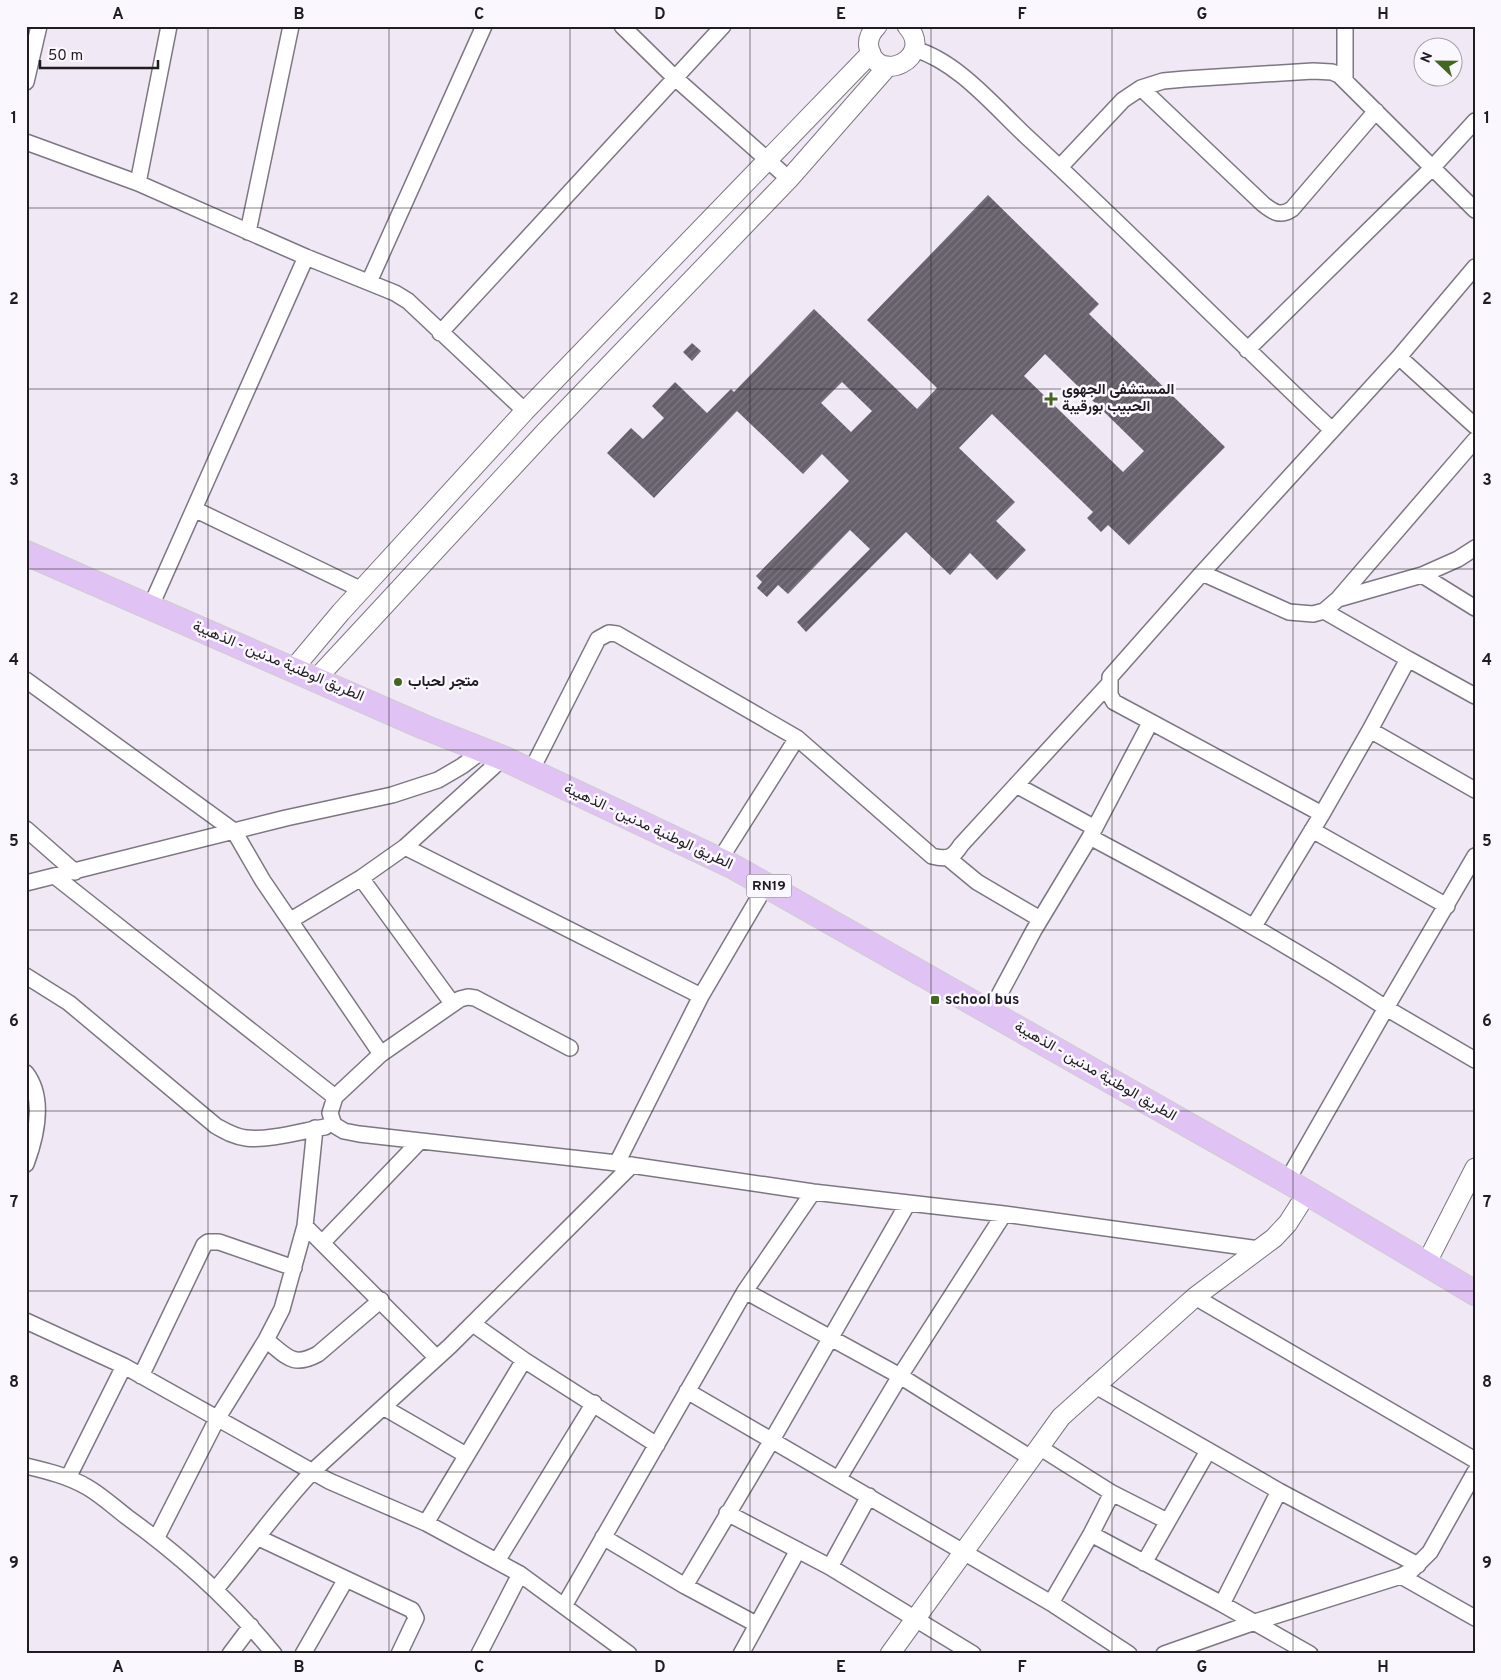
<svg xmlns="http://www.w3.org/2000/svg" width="1501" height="1680" font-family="Overpass,Vazirmatn,sans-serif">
	<defs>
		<pattern id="building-hatch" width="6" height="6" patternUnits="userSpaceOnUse" patternTransform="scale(1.25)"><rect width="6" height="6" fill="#66606b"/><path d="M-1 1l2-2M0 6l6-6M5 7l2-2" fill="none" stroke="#7c7780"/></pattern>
	</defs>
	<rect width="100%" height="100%" fill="#f0e8f5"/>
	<path fill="url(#building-hatch)" fill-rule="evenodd" d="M988,195l111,109 -10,10 136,133 -96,98 -21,-20 -7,7 -14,-14 6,-6 -101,-98 -33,34 56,54 -19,19 30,29 -29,30 -27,-27 -20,22 -44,-43 -100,100 -9,-10 73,-73 -20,-19 -62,64 -10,-9 -11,12 -10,-9 5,-6 -6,-6 93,-95 -27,-27 -19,20 -66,-63 -83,87 -47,-45 24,-25 12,11 21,-21 -12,-12 23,-24 32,31 24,-24 3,3 80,-83 103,100 20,-21 -70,-68zM1045,354l99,97 -21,21 -99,-96zM842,382l30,29 -21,21 -30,-29z
		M692,343l9,8 -9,10 -9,-9z"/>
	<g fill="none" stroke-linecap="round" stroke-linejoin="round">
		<g stroke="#7d7782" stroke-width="18">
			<path id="minor" d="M622,26l52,51 115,102
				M1345,26v55
				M914,49c43,12 80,57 112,87 104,96 203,197 306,294
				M26,82l13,-56
				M1141,88l122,116c10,8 17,13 29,5l84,-98
				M26,142l112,41 168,74 89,36 13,8 117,110
				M1060,167l63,-67 18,-12 22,-7 22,-2 128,-8 19,1 7,3 136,135
				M138,183l31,-157
				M248,232l43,-206
				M369,282l115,-256
				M440,333l283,-307
				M1247,350l186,-183 42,-46
				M1399,357l76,69
				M194,509l168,81
				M1202,573l197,-216 76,-90
				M1422,575l53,33
				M1338,599l137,-159
				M150,608l156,-351
				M1324,611l84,48
				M26,680l208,151 29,50 118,173
				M1370,730l38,-71 67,37
				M531,771l67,-132 11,-6 8,1 180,104 135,118c15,4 21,2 29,-11l147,-160
				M1016,785l79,43
				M1322,814l-208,-112 -4,-7v-18l92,-104 87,39 24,2 11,-3 14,-12 84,-24 36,-16 17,-11
				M26,829l49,43
				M1312,830l135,76
				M1090,837l60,-114
				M405,847l296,149
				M1475,856l-89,152 89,52
				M948,858l29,24 63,37
				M719,861l78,-123
				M56,877l279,220
				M361,878l91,125
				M26,883l260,-65 106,-23 46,-15 24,-14 20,-15
				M291,920l70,-42 44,-31 98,-89
				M1254,926l68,-112 48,-84 105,60
				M26,976l43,27 147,123c9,5 19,11 30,12 22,3 56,-7 79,-11
				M990,1012l44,-82 56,-93c101,54 200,108 296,171l-99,173
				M570,1048l-95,-50 -7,-1 -8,2 -79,55 -46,43 -5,16 4,12 10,6 15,3 258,29 196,29 191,22 255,35
				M26,1073c20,26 10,64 0,91
				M617,1163l84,-167 65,-111
				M305,1226l132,132
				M322,1243l98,-102
				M745,1291l155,85 131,82
				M1195,1297l280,163
				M26,1321l98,45 205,115 97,42 94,51 109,80
				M473,1324l51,36 133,85
				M266,1340c21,16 26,28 52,14l63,-54
				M141,1376l63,-131 4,-3h11l75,26
				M1094,1385l185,106 139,74
				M687,1391l364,212 78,51
				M383,1407l83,48
				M1039,1447l73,46 55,28
				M26,1466c21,5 42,10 61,21 14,8 27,20 40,30 54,39 105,85 147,137
				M68,1478l56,-112
				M839,1478l61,-102 104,-162
				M1112,1493l-21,41 131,70 88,50
				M727,1513l103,54 143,87
				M426,1523l98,-163
				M603,1537l82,49 71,38
				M259,1538l153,72 4,8 -17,36
				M156,1539l61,-120 49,-79 16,-31 23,-83 10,-98
				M497,1561l97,-158
				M1144,1563l64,-112
				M830,1567l39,-71
				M1401,1576l74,42
				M685,1586l87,-146 136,-237
				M215,1590c33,-39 63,-82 98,-119l137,-125 182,-181
				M1051,1603l40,-69
				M1222,1604l57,-113
				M564,1606l181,-315 68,-99
				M230,1654l21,-28
				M303,1654l43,-75
				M479,1654l41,-80
				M741,1654l57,-104
				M1164,1654l91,-32 146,-46 11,-6 18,-18 45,-80"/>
		</g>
		<g stroke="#7d7782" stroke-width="21">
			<path id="tertiary" d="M877,26c-6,6 -10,13 -8,22 8,38 67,10 38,-22
				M294,668l47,-56 184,-201 346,-358
				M317,678l229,-247 243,-252 99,-113
				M1426,1264l49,-96
				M890,1654l171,-237 134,-120 79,-59 14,-15 19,-30"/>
		</g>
		<g stroke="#cecdce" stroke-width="26">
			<path id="primary" d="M26,553l398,174 79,31 229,108 555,315 188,112"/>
		</g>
		<use href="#minor" stroke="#fff" stroke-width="15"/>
		<use href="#tertiary" stroke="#fff" stroke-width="19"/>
		<use href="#primary" stroke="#e0c3f4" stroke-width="24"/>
	</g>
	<path fill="none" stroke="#201d22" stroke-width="1" stroke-opacity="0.55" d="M208,26v1628M389,26v1628M570,26v1628M750,26v1628M931,26v1628M1112,26v1628M1293,26v1628M26,208h1449M26,389h1449M26,569h1449M26,750h1449M26,930h1449M26,1111h1449M26,1291h1449M26,1472h1449"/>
	<g fill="#44671f" stroke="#fbf7ff" stroke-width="2">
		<path d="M1048.5 391.5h5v5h5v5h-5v5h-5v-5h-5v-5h5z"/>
		<circle cx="398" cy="682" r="5"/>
		<rect x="930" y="995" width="10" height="10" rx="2.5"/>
	</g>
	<g text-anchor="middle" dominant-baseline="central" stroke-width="5" stroke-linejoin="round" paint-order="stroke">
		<rect fill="#fbf7ff" stroke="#625e64" stroke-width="1" x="746.5" y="874.5" width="45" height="23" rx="4"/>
		<g font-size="14" font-weight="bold" fill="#201d22">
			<text x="769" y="886">RN19</text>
		</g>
		<g font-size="15" font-weight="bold" fill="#201d22" stroke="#fbf7ff" text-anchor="start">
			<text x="1062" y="390">المستشفى الجهوي<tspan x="1062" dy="17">الحبيب بورقيبة</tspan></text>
			<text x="408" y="682">متجر لحباب</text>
			<text x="945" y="1000">school bus</text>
		</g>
		<g font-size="15" fill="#201d22" stroke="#fbf7ff">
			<text transform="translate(278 662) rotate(23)">الطريق الوطنية مدنين - الذهيبة</text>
			<text transform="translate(648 827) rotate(25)">الطريق الوطنية مدنين - الذهيبة</text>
			<text transform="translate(1095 1072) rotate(30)">الطريق الوطنية مدنين - الذهيبة</text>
		</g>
	</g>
	<rect width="1501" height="1680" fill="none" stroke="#fbf7ff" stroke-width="55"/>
	<g transform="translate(1438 62) rotate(292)"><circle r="24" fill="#fbf7ff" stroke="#a3a0a7"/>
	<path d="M0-4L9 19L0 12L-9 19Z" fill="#44671f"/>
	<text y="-8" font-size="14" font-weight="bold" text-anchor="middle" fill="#201d22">N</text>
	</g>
	<path d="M40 60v8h118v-8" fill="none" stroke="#201d22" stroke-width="2.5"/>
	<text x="48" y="60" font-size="15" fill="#201d22" stroke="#fbf7ff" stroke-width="4" paint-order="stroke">50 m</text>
	<rect x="28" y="28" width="1446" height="1624" fill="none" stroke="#201d22" stroke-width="2"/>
	<g font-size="16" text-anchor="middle" font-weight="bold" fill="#201d22">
		<text x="118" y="19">A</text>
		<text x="299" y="19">B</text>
		<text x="479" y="19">C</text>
		<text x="660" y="19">D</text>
		<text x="841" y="19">E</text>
		<text x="1022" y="19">F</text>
		<text x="1202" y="19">G</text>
		<text x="1383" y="19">H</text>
		<text x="14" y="123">1</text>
		<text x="1487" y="123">1</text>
		<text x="14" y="304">2</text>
		<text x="1487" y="304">2</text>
		<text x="14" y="485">3</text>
		<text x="1487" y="485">3</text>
		<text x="14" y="665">4</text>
		<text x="1487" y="665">4</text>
		<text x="14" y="846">5</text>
		<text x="1487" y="846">5</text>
		<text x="14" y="1026">6</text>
		<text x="1487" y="1026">6</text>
		<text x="14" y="1207">7</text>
		<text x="1487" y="1207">7</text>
		<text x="14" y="1387">8</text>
		<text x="1487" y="1387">8</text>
		<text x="14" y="1568">9</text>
		<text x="1487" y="1568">9</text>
		<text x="118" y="1672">A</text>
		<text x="299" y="1672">B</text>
		<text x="479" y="1672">C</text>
		<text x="660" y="1672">D</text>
		<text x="841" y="1672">E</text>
		<text x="1022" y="1672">F</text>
		<text x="1202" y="1672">G</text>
		<text x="1383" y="1672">H</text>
	</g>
</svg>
